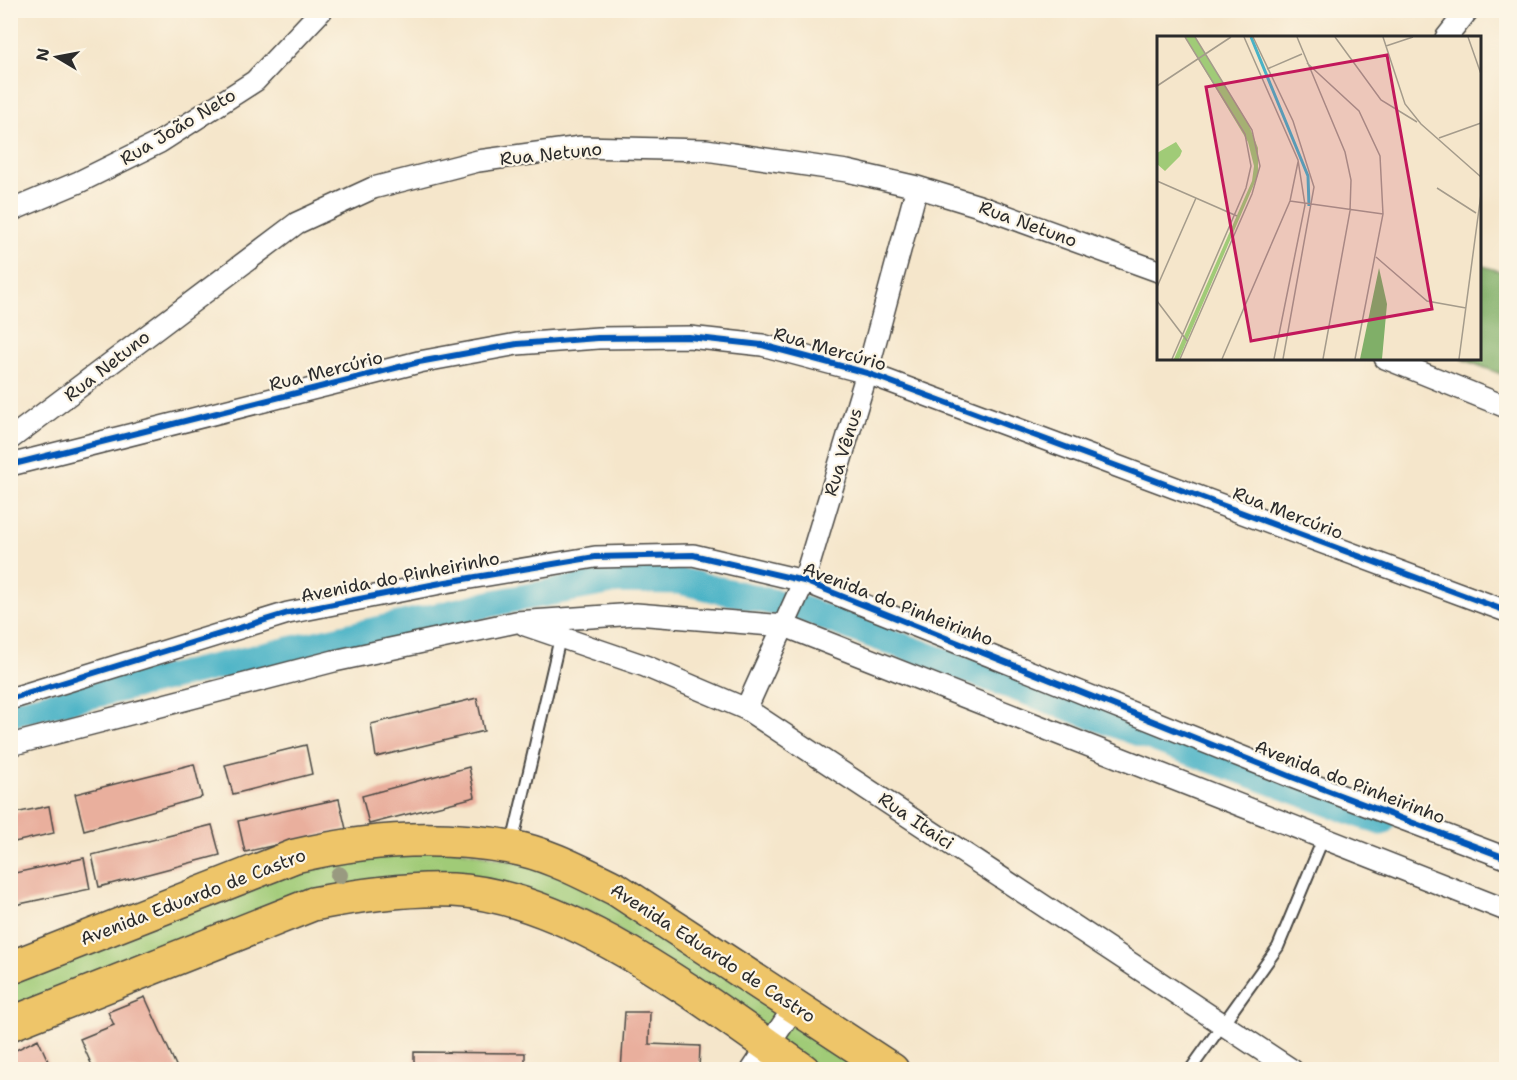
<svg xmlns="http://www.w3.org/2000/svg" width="1517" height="1080" font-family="'Shantell Sans',sans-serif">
	<rect width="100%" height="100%" fill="#fcf5e5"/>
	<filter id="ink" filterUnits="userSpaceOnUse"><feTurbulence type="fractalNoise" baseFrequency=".0167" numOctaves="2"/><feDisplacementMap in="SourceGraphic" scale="12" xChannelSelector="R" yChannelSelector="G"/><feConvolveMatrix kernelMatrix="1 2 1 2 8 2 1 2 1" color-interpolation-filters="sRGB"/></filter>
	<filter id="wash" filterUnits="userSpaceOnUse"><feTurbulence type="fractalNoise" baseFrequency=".008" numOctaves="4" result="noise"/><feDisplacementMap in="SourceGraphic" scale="24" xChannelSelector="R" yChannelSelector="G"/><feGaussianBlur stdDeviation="1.35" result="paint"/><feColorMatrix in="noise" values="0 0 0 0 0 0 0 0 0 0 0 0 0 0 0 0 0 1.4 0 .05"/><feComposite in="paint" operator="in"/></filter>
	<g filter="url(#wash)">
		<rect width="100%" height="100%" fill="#f5e6cb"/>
		<path fill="#a0cb77" stroke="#667b51" stroke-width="1.5" d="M405,839l159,33 316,197h-61l-54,-34 -173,-123 -44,-14 -183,-4 -354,130v-56l240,-96z"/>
		<path fill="#80af68" stroke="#566d4a" stroke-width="1.5" d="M1480,265l26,8v103l-44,-17 18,-1z"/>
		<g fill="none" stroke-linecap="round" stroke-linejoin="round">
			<path stroke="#48b2c6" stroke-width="27" d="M10,714l489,-112 119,-22 62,1 119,27 582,214"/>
		</g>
		<g id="blocks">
			<path fill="#e9af9d" d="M477,698l7,33 -108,26 -5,-33z
				M306,745l6,29 -79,20 -8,-29z
				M194,764l8,33 -118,33 -9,-36z
				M469,767l6,30 -106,27 -7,-28z
				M339,799l7,30 -101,23 -7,-31z
				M49,806l5,27 -44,10v-29z
				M212,825l8,30 -121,32 -7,-32z
				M84,858l6,31 -80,17v-32z
				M145,997l33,73h-84l-14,-31 34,-14 -6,-13z
				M625,1012h25l-1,32 51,2 -1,24h-78z
				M38,1039l14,31h-42v-17z
				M414,1052l111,1v17h-111z"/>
		</g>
	</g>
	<g filter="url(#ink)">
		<use href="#blocks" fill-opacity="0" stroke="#494743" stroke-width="1.5"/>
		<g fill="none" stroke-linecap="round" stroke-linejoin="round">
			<g stroke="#494743" stroke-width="14">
				<path id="lane" d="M512,844l48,-206
					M1190,1070l88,-123 45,-108"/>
			</g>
			<g stroke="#494743" stroke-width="24">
				<path id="street" d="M1446,38l22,-28
					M10,211l69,-29 81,-40 95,-61 67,-71
					M1385,358l121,49
					M10,439l287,-216 76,-35 105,-27 103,-14 125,3 141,21 70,16 62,19 179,65
					M10,465l409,-103 98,-18 81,-6 91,-1 73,8 105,28 639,238
					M525,625l120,41 101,43 546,361
					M10,699l278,-86 158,-31 149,-25 98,-2 111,26 488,196 214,81
					M746,709l58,-128 63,-208 50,-186
					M10,745l324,-84 182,-39 120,-8 149,12 721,284
					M752,1070l43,-64"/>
			</g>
			<g stroke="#494743" stroke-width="36">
				<path id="primary" d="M10,968l285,-112c71,-17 143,-22 215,-9 37,6 73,26 106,42l276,181
					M10,1024l303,-120c46,-9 93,-16 140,-14 119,6 254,114 350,180"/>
			</g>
			<use href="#lane" stroke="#fff" stroke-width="10"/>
			<use href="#street" stroke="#fff" stroke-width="21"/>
			<use href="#primary" stroke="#eec569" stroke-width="33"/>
			<g stroke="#fcf5e5" stroke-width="10">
				<path id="cycleway" d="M10,465l409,-103 98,-18 81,-6 91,-1 73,8 105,28 639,238
					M10,699l278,-86 158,-31 149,-25 98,-2 111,26 488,196 214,81"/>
			</g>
			<use href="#cycleway" stroke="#0057b8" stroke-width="6"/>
		</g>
		<circle fill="#999a80" cx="339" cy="875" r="9"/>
	</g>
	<g text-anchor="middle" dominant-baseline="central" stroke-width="4.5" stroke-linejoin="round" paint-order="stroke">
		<g font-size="18" fill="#2b2b2b" stroke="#fcf5e5">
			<text transform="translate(178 127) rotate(-31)">Rua João Neto</text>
			<text transform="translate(551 154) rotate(-6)">Rua Netuno</text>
			<text transform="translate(1028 224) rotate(20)">Rua Netuno</text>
			<text transform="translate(830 349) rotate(16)">Rua Mercúrio</text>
			<text transform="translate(107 366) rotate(-38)">Rua Netuno</text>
			<text transform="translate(326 371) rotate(-14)">Rua Mercúrio</text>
			<text transform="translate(843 452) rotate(-73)">Rua Vênus</text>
			<text transform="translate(1288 513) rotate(21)">Rua Mercúrio</text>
			<text transform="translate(400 577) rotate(-11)">Avenida do Pinheirinho</text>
			<text transform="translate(898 604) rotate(21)">Avenida do Pinheirinho</text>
			<text transform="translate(1350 782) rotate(21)">Avenida do Pinheirinho</text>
			<text transform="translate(916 821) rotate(34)">Rua Itaici</text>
			<text transform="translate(193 897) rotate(-21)">Avenida Eduardo de Castro</text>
			<text transform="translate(713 953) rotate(33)">Avenida Eduardo de Castro</text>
		</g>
	</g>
	<g transform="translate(1157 36)">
		<rect width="324" height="324" fill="#f5e6cb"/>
		<path d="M28,1h10l53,86 10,25v27l-79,184h-5l78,-178 2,-15 -6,-24zM19,106l6,9 -2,5 -15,15 -8,-7v-11z" fill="#a0cb77"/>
		<path d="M222,232l8,36 -5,55h-22z" fill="#80af68"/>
		<path fill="none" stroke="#48b2c6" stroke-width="3" d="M94,1l57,139 1,30"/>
		<path fill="none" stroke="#a49b8b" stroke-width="1.5" d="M87,1l54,123 7,45 -31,154M96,1l40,84 21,66 -31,172M140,1l48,115 6,28 -1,31 -27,148M178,1l46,63 36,22M226,1l22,67 16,20 60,53M311,1l13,37M229,10l27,-9M150,27l52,48 21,45 3,58 -28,145M110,33l35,-15M0,50l74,-49M282,102l42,-15M0,145l80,35M280,152l39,25M133,165l93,13M219,221l51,44 39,7M0,251l39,-89M0,265l31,41M15,323l74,-171 5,-22 -6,-32 -60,-97M23,323l72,-165 8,-28 -8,-36 -57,-93M65,323l68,-158 8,-39M302,323l22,-165"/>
		<path fill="#c2185b" fill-opacity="0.15" stroke="#c2185b" stroke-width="3" d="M230,19l45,254 -181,32 -45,-254z"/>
		<rect width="324" height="324" fill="none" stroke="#2b2b2b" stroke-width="3"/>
	</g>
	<rect width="1517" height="1080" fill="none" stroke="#fcf5e5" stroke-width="36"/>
	<g transform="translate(57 57) rotate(280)" stroke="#fcf5e5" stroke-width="4.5" paint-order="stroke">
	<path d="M0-4.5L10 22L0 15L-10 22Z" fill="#2b2b2b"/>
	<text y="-9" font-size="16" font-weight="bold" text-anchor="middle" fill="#2b2b2b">N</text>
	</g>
</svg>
